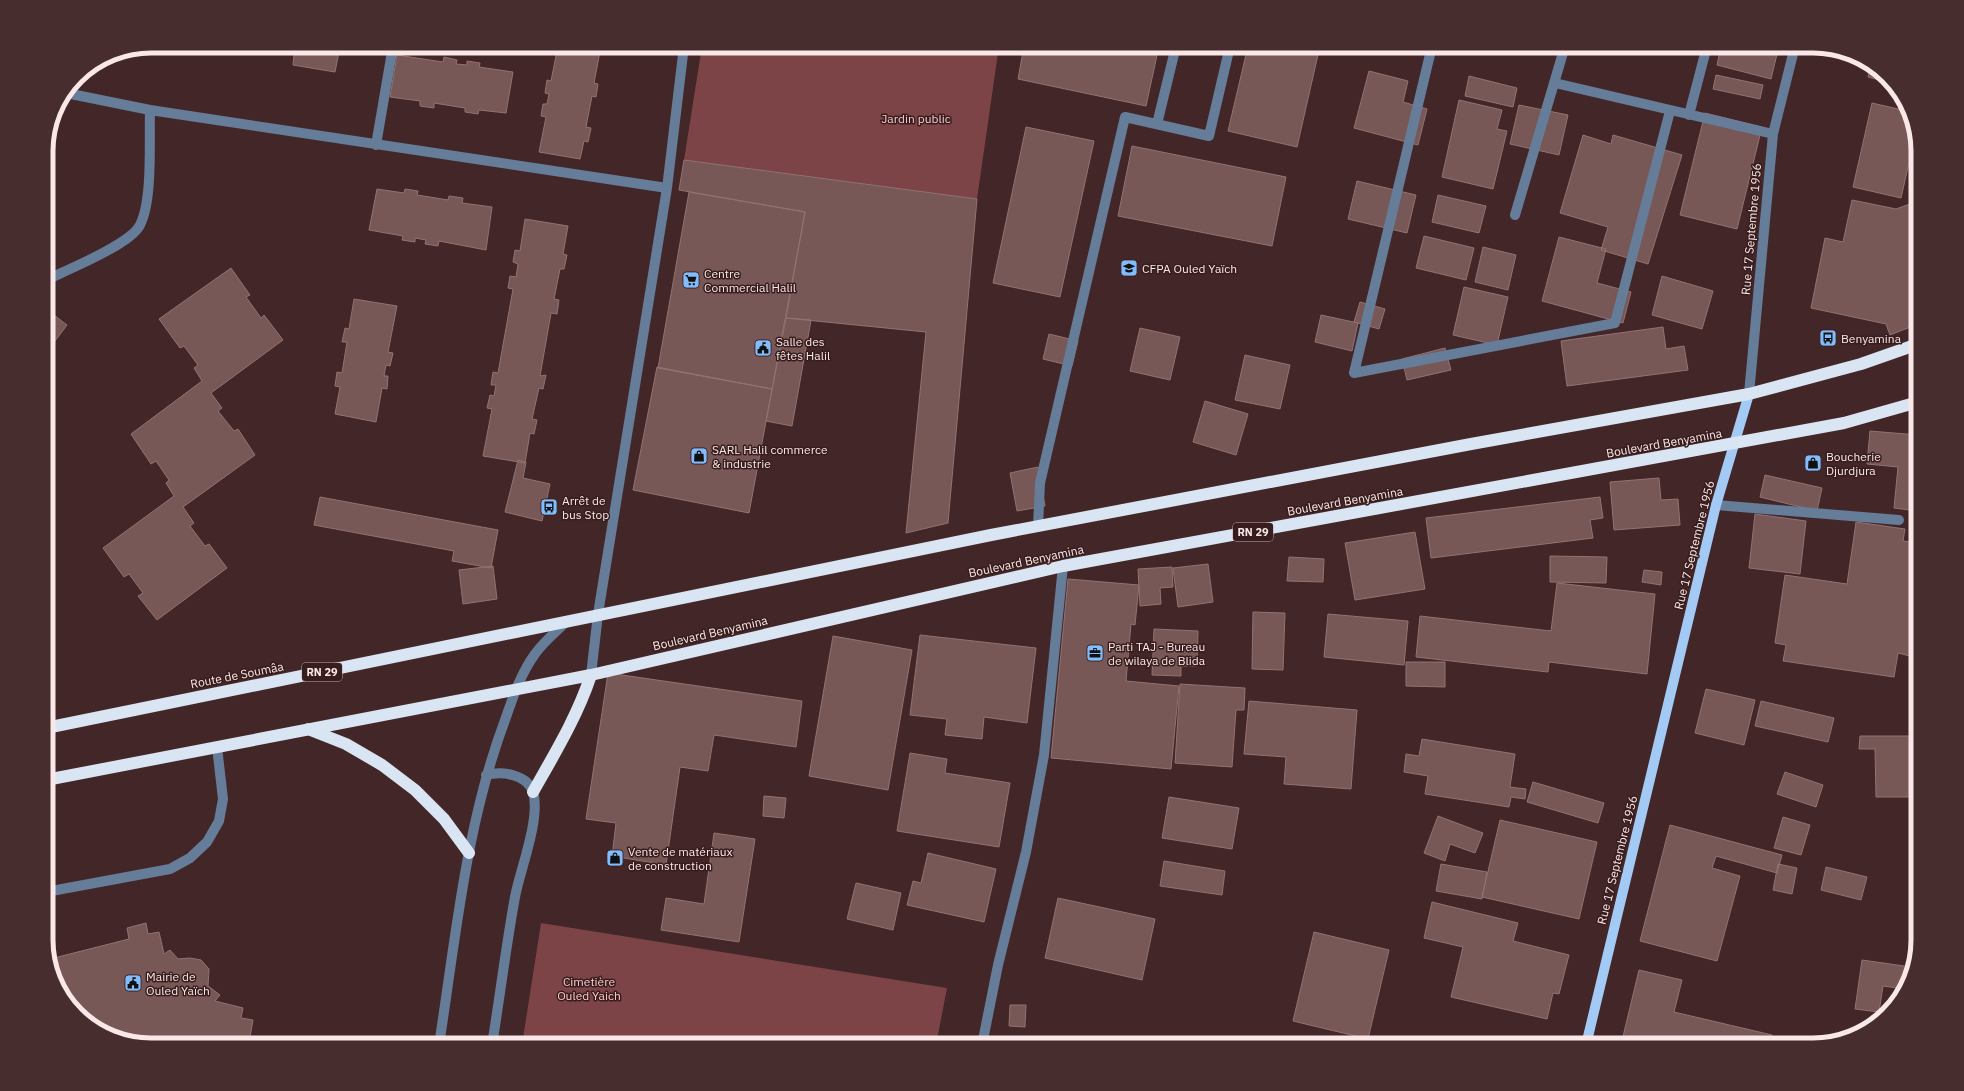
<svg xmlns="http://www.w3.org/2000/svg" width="1964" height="1091" font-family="'IBM Plex Sans',sans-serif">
	<rect width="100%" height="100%" fill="#432728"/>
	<path fill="#7c4446" d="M702,46h297l-22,153 -293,-39z
		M541,923l406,65 -11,57h-414z"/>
	<path fill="#775857" stroke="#937272" d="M295,46h50l-1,2 -4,-1 -5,25 -42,-7z
		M558,46h43l-7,37 4,1 -2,13 -4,-1 -6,31 5,1 -3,14 -4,-1 -4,18 -41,-7 7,-35 -5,-1 2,-12h4l2,-10 -4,-1 2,-13 4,1z
		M1024,46h135l-13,60 -128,-27z
		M1248,46h72l-23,101 -69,-16z
		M1400,46h40l-2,9z
		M1721,46h58l-8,33 -54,-14z
		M397,55l46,7 1,-5 13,3 -1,4 11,1v-4l13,2 -1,4 34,5 -7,41 -27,-3 -1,4 -13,-2v-4l-31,-5v5l-14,-2v-5l-30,-4z
		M1871,66l16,16 -19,-5z
		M1369,71l39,10 -5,21 24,7 -9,36 -64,-17z
		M1716,75l47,10 -3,14 -47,-10z
		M1469,76l48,12 -4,19 -48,-11z
		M1459,100l43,10 -5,19 10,2 -14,58 -51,-12z
		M1872,103l35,8 8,25 -14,62 -48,-11z
		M1519,105l49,10 -9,40 -49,-11z
		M1705,113l57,14 -25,102 -57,-14z
		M1026,127l68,14 -34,156 -67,-14z
		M1583,135l28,9 2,-9 69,20 -34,109 -47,-14 7,-23 -48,-14z
		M1132,146l154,31 -14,69 -154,-30z
		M684,160l293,39 -29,324 -42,10 20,-201 -140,-14 19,-106 -126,-22z
		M1357,181l59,14 -9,38 -59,-14z
		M377,189l27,4 1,-4 13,2 -1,4 31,5 1,-4 14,2 -1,5 30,4 -6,43 -47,-9 -1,5 -13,-2 1,-4 -11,-2v4l-13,-2 1,-4 -34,-6z
		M689,192l116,20 -33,177 -114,-21z
		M1438,195l48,11 -7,27 -47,-11z
		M1852,200l44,9 22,-8v123l-28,11 -4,-11 -75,-16 14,-70 18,4z
		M525,219l43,7 -5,28 4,1 -3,14h-4l-6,30 5,1 -2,14 -6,-1 -11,63 6,-1 -3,14 -4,-1 -7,31 5,1 -3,14 -4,-1 -5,30 -42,-7 9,-47 -5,-1 3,-13 4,1 2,-11h-5l2,-13 5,1 15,-84 -5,-1 2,-12 6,1 2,-13 -5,-2 2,-12 5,1z
		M1424,236l50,12 -8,32 -50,-12z
		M1559,237l47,12 -9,34 34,9 -8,31 -81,-22z
		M1483,247l33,8 -8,35 -33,-8z
		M231,268l19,27 -4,2 15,21 3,-3 19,25 -72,53 11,15 -4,3 16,20 4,-2 17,26 -72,52 11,16 -4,3 15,20 4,-2 18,24 -70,52 -19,-24 5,-3 -14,-19 -5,3 -21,-29 71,-52 -8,-13 3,-3 -13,-19 -5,3 -20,-30 71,-53 -8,-13 4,-3 -14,-19 -4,2 -21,-29z
		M1662,276l51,15 -11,38 -50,-14z
		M1464,287l44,10 -11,48 -44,-10z
		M354,299l43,7 -9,46 5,1 -3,13 -4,-1 -2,11h4l-1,13 -5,-1 -6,34 -41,-8 5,-27 -5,-1 2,-14 5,1 5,-31h-5l3,-14 4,1z
		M1360,302l25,7 -6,20 -25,-7z
		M46,309l21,16 -21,28z
		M1321,315l37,8 -6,28 -37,-9z
		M786,318l25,2 -19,106 -26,-5z
		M1663,327l3,22 18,-3 4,24 -121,16 -6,-45z
		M1140,328l40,9 -10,43 -40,-9z
		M1049,334l29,7 -6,25 -29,-7z
		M1445,348l6,22 -44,10 -5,-21z
		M1245,355l45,10 -10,44 -45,-9z
		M657,367l115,22 -23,124 -116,-23z
		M1205,401l43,13 -12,41 -43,-13z
		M1870,431l48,4v76l-24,-3 4,-41 -31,-3z
		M518,460l8,2 -3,16 27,6 -8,37 -37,-9z
		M1038,467l7,39 -28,5 -7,-38z
		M1765,475l57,13 -5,23 -57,-14z
		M1659,478l2,22 17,-1 2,26 -66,5 -4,-48z
		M320,497l178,33 -7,38 -39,-7 2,-10 -140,-26z
		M1600,497l3,21 -13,2 3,18 -162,20 -5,-40z
		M1755,514l51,7 -6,53 -51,-6z
		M1856,522l49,7 -2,12 15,2v23l-5,34 5,1 -8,55 -12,-3 -4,24 -111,-16 3,-16 -11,-2 10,-68 62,9z
		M1415,532l10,57 -70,11 -10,-57z
		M1550,556l57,1 -1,26 -56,-1z
		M1289,557l35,2 -1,23 -36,-1z
		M1208,564l5,38 -35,5 -5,-39z
		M493,566l4,33 -34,5 -4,-34z
		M1172,567l1,20 -13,1 1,16 -21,2 -2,-37z
		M1644,570l18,2 -1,13 -19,-3z
		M1068,579l71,6 -4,40 -4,-1 -5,57 53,5 -8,83 -120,-11z
		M1557,583l98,11 -8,80 -98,-12 -1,10 -132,-15 4,-41 131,15z
		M1253,612l32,1 -2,57 -31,-1z
		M1328,614l80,7 -4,44 -80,-8z
		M1154,629l44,2 -1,35h-16v10l-29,-1z
		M920,635l116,13 -9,75 -43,-6 -2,22 -37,-4 2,-16 -37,-4z
		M833,636l79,14 -24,140 -79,-14z
		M1406,662h39v25l-39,-1z
		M608,673l194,28 -6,46 -82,-12 -6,36 -28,-4 -14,98 -54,-9 4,-33 -30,-4z
		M1180,684l65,4 -1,22h-8l-4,57 -57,-4z
		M1706,689l49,11 -11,45 -49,-12z
		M1249,701l108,9 -6,79 -67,-5 2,-27 -42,-3z
		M1761,701l73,17 -6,24 -73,-16z
		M1860,736h58v61h-42l-1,-48h-16z
		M1422,739l93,15 -5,33 16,2 -1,10 -14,-2 -2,10 -84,-13 3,-18 -24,-4 2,-18 13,2z
		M910,753l37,6 -2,14 65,10 -11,64 -102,-16z
		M1785,772l38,13 -7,22 -39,-13z
		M1533,782l71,21 -6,20 -71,-21z
		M764,796l22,2 -2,20 -21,-2z
		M1169,797l70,11 -7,41 -70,-11z
		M1438,816l45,17 -8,20 -25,-9 -5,17 -21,-8z
		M1783,817l27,8 -9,30 -27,-7z
		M1500,820l97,22 -18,77 -97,-22z
		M1670,825l112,30 -5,18 -61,-17 -4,12 28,8 -23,85 -77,-20z
		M714,833l41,6 -16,103 -78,-12 5,-32 38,6z
		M928,853l68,16 -12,53 -77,-17 6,-24 8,2z
		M1164,861l61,10 -3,24 -62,-9z
		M1441,864l46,8 -5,27 -46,-8z
		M1778,864l19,4 -5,26 -19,-4z
		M1826,867l41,10 -6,23 -40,-10z
		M856,883l45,10 -8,37 -46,-11z
		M1058,898l97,21 -13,61 -97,-22z
		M1432,902l86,21 -5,18 56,14 -10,39 -6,-1 -6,26 -96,-22 12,-50 -39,-9z
		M146,923l2,11 11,-2 5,22 6,-4 8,9 12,-1 11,2 8,9 -1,17 12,9 -5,6 28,7 -2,10 12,2 -4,23 -13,-2 -1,4h-83l-53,-14 -39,-39 -10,-33 79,-20 -2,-11z
		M1314,932l75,18 -21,89 -75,-18z
		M1862,960l49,7 -6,22 -22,-3 -4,26 -24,-3z
		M1639,970l43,10 -8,32 98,23 -3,10h-148z
		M1010,1005h16l-1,22 -16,-1z
		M1783,1039l26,6h-27z"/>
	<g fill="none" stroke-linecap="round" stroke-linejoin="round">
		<path stroke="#657d98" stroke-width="10" d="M1432,46l-78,327 261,-50 55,-212
			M1555,83l218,51
			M66,93l84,17 517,78
			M1689,115l18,-69
			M1157,124l19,-78
			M376,145l17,-99
			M1515,215l50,-169
			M46,280c21,-10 85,-36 94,-55 13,-25 9,-85 10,-115
			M1749,394l24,-260 22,-88
			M1716,505l183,15
			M1038,526l2,-43 85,-366 84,19 21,-90
			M591,675l7,-61 69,-426 17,-142
			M486,775c16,-4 41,-1 47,17 8,26 -13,78 -18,105 -9,49 -15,99 -23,148
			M46,892l124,-23 20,-11 17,-16 12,-21 4,-22 -6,-52
			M439,1045c17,-109 27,-221 66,-325 8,-23 16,-47 30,-66 9,-13 21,-22 32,-33
			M982,1045l16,-80 28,-113 18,-97 19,-189"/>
		<path stroke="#a2caf5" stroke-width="10" d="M1586,1045l130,-540 33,-111"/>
		<path stroke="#d9e5f2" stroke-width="12" d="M46,728l945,-193 480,-91 278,-50 112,-30 57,-20
			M308,729l38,15 36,21 33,25 29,29 25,34
			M46,780l545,-105 472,-109 781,-143 74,-21
			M533,792c22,-39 44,-75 58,-117"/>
	</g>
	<defs>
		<g id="university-square" transform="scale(0.9)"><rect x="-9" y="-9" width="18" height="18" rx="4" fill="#82bcfa" stroke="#381d1e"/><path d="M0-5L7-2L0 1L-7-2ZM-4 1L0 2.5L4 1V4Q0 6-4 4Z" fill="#111"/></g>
		<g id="supermarket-square" transform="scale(0.9)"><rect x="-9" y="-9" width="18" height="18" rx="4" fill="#82bcfa" stroke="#381d1e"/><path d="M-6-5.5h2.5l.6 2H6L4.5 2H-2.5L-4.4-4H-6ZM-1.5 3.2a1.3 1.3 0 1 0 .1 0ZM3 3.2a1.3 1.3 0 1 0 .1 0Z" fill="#111"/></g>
		<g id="bus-square" transform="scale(0.9)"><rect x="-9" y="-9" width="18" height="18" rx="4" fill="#82bcfa" stroke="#381d1e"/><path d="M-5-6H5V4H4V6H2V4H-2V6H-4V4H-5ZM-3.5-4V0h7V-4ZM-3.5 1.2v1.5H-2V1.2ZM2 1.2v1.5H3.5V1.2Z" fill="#111"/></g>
		<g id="civic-square" transform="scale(0.9)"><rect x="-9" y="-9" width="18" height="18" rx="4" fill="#82bcfa" stroke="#381d1e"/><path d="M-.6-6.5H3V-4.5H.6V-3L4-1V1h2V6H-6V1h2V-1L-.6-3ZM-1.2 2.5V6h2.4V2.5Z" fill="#111"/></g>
		<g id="shop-square" transform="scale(0.9)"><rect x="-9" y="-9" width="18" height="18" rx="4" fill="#82bcfa" stroke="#381d1e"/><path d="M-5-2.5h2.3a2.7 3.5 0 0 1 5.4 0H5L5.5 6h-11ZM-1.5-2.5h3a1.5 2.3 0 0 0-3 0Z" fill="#111"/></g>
		<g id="office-square" transform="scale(0.9)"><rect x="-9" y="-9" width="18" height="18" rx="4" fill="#82bcfa" stroke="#381d1e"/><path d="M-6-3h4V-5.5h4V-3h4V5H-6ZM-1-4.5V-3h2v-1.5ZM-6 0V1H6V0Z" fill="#111"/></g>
	</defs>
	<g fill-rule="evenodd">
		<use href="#university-square" x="1129" y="268"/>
		<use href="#supermarket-square" x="691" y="280"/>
		<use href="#bus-square" x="1828" y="338"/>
		<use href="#civic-square" x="763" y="348"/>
		<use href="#shop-square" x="699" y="456"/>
		<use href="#shop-square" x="1813" y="463"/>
		<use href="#bus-square" x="549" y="507"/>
		<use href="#office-square" x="1095" y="653"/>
		<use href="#shop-square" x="615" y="858"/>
		<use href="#civic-square" x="133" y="983"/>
	</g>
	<g text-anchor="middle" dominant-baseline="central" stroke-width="3" stroke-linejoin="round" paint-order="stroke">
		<g fill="#381d1e" stroke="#c0aaab" stroke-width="1">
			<rect x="1233" y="523" width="40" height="18" rx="3"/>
			<rect x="302" y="663" width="40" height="18" rx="3"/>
		</g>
		<g font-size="11" font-weight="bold" fill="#fae7e7">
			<text x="1253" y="532">RN 29</text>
			<text x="322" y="672">RN 29</text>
		</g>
		<g font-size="12" fill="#fccbcb" stroke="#381d1e">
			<text x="916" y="118">Jardin public</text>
			<text x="589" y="981">Cimetière<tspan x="589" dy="14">Ouled Yaich</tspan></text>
		</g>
		<g font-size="12" fill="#fae7e7" stroke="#381d1e">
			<text transform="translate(1751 229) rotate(-85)">Rue 17 Septembre 1956</text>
			<text transform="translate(1664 443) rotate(-10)">Boulevard Benyamina</text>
			<text transform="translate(1345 501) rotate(-10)">Boulevard Benyamina</text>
			<text transform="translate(1694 545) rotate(-76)">Rue 17 Septembre 1956</text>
			<text transform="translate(1026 561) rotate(-12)">Boulevard Benyamina</text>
			<text transform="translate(710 633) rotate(-13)">Boulevard Benyamina</text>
			<text transform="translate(237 675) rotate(-11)">Route de Soumâa</text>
			<text transform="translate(1617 860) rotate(-76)">Rue 17 Septembre 1956</text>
		</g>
		<g font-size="12" fill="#fae7e7" stroke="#381d1e" text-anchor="start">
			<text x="1142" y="268">CFPA Ouled Yaïch</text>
			<text x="704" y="273">Centre<tspan x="704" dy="14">Commercial Halil</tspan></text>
			<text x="1841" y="338">Benyamina</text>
			<text x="776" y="341">Salle des<tspan x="776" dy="14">fêtes Halil</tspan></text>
			<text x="712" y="449">SARL Halil commerce<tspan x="712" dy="14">&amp; industrie</tspan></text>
			<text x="1826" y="456">Boucherie<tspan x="1826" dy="14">Djurdjura</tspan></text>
			<text x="562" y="500">Arrêt de<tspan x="562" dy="14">bus Stop</tspan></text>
			<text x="1108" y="646">Parti TAJ - Bureau<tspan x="1108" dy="14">de wilaya de Blida</tspan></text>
			<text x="628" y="851">Vente de matériaux<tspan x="628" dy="14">de construction</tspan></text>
			<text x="146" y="976">Mairie de<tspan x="146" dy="14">Ouled Yaïch</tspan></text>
		</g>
	</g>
	<path d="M0 0H1964V1091H0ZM151 53H1813A98 98 0 0 1 1911 151V940A98 98 0 0 1 1813 1038H151A98 98 0 0 1 53 940V151A98 98 0 0 1 151 53Z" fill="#482d2e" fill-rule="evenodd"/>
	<path fill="none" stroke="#fae7e7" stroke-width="5" d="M151 53H1813A98 98 0 0 1 1911 151V940A98 98 0 0 1 1813 1038H151A98 98 0 0 1 53 940V151A98 98 0 0 1 151 53Z"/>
</svg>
